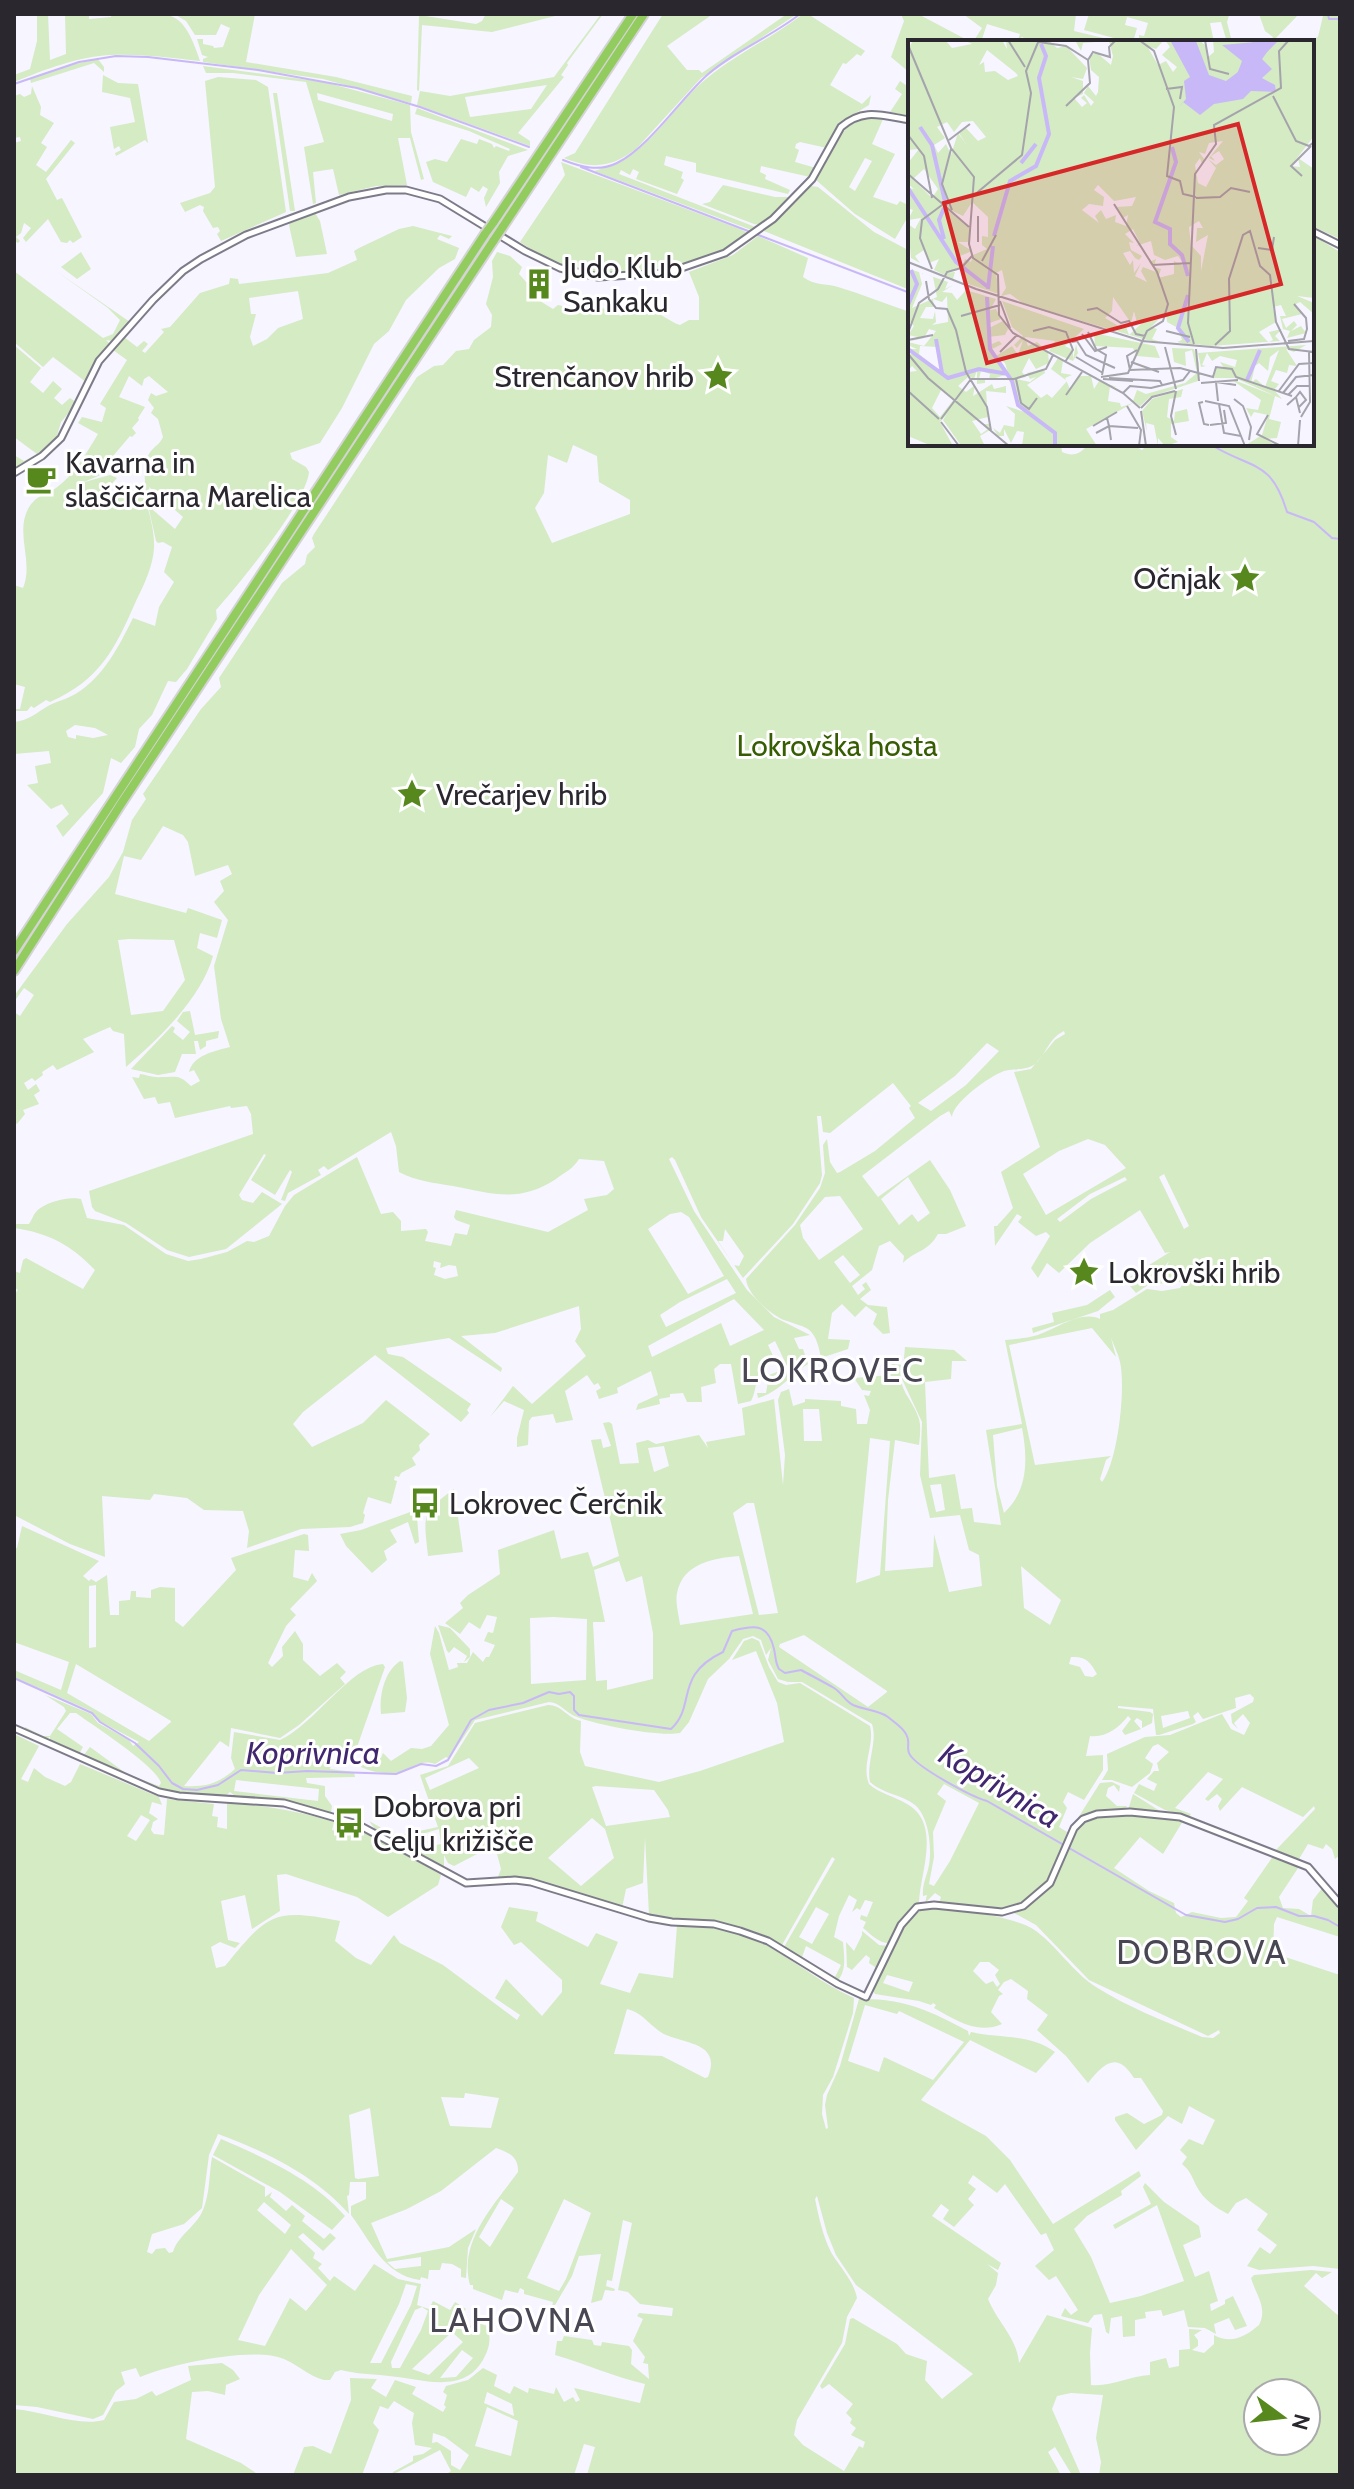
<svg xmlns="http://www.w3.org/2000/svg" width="1354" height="2489" font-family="Cabin,sans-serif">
	<rect width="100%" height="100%" fill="#f7f5ff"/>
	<path fill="#d4ebc4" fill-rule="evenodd" d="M37,14h11l2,46 16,-6 -1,-40h24v5l22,-2 1,-3c55,0 69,-12 88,47 -29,-3 -59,-7 -88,-6 -33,1 -68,15 -98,27v-7l16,-6 7,-28z
		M174,14h81l-9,48 90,15 76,19 -1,7 -88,-24 -120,-17v-3l5,-2 -6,-2 -5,-16h6v5l10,2 1,2 9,-1 7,-19 -9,-4 -5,11h-21l-9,-14z
		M486,14h77l-71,18 -70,-7 -3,66 -2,-1 2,-75 57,9 6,-3z
		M601,14h2l-36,49 1,2 -7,10 3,2 -46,56 12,8v5l-113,-41 3,-14 30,5 104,-19zM547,85l-16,24 -61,8 -5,-20z
		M663,14h50l-46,32 20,24h12l3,3 85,-59h10l-96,64 -64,70c-24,19 -44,22 -73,10l11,-5z
		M803,14h5l57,37 -4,5 -4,-2 -11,10 -3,-1 -13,22 32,19 9,-9 -2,10 -28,17 -14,26 -27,-6 -4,2 -1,4 4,2 -4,12 21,6 -6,9 -49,-11 -1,6 6,3 -1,4 25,11 -2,4 -92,-22v-9l-30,-7 -2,9 19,7 -2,6 3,2 -7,14 -41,-15 3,-7 -6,-3 -3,6 -9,-5 -2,4 139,54 -4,3 -160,-60c57,-14 71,-58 112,-92 30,-25 66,-41 97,-65z
		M901,14h17l53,28h-61v31l-19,-16 13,-36z
		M963,14h113l-2,17 46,11h-88l-10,-5 -5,5 3,-8 -33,-10 -6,18h-8l9,-14z
		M1089,14h144l-4,1 -2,7 5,20h-5l-6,-20 -11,1 4,19h-75v-7l5,1 4,-13 -21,-6 -2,8 12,3 -4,14h-4l-45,-12z
		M1259,14h40l-27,28h-2l3,-5 -8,-6z
		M1326,14h14v225l-28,-13v-184h-5l11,-5 5,-21z
		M98,59l6,8v5l-10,-9 -63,20 -1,-4 36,-13z
		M203,66l121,16 86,23 1,27 13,47 -3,1 -11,-42h-12l9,47 -31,1 -37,9 -6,-26 -20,3 3,31 -3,1 -9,-57 20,-5 -18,-60 -73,-9h-27zM317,93l76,21 -1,7 -74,-21z
		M103,75l15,8 20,1 10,59 -3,-3 -29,16 -1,-3 6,-3 -2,-4 -5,3 -4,-22 25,-5 -5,-24 -28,-6z
		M218,77l38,3 12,7 18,125 -65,29 -4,-7 3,-3 -2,-4 -5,1 -10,-17 1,-4 -4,-2 -15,7 -5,-9 30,-10 5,-6 -10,-106z
		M900,81l10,7v28l-20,-4 12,-18 -7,-5z
		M32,86l9,21 -1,8 14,8 -13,20 6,4 -11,18 10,7 25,-32 4,3 -29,36 11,21 5,-2 20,39 -9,6 -3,-3 -3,3 -6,-1 -13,-23 -22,23 -3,-4 8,-10 -7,-5 -3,10 -5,4 4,4 -2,2 -4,-2v-98l7,-2 -1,-4 -6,1v-42l6,-2 4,3 7,-3z
		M273,93h4l18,118h-5z
		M417,108l111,42 -20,6 -9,16 1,11 -14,24 -2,-9 4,-9 -5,-3 -4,6 -8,-5 -5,10 -33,-15 -7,-20 9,-3 12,3 14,-23 16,5 2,-5 13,5 2,4 2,-2 13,5 1,-2 -41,-18 -54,-17z
		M867,116l17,1 -12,27 23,10 -22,43 24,8 3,-4 10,5v7l-15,26 -40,-25 -39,-34 27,-48 6,-6zM865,158l7,3 -17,30 -6,-4z
		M561,162l179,67 10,5c-11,6 -21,14 -32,19 -38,18 -107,25 -147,15 -19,-5 -35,-15 -51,-26l45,-67z
		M723,185l52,12h14l1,4 -28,24 -8,-1 -52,-20 8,-2z
		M811,186l7,1 56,45 36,19v39l-146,-59z
		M315,213l5,8 7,33 -31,3 -7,-32 2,-4z
		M413,226l39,10 -3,3 -9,-4 -3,4 22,9 -4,11 -16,9 -33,32 -17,31 -15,13 -32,64 -22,35 -30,10 2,6 14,8 3,5c-3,31 -70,112 -93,138l1,9 -30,50 -11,13 -8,-1 -16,34 -13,14 -4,18 -14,16 -10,-5 -8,35 -40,44 -7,-11 13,-12 -7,-10 -11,5 -24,-24 11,-2 -3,-17 16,-3 -2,-12 -35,3v-32c14,-1 22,-9 34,-16 9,-5 20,-7 29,-13 27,-17 42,-47 56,-75l22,8 4,-19 15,-25 -10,-10 8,-25 -9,-5 -5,1 -2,-2c-4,-22 -20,-71 -5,-90 5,-6 9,-7 12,-14l-5,-18 -7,-6 3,-5 -6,-8 3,-7 5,3 12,-4 -19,-16 -5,3 -2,7 -13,-10 -10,21 26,10 -7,11 1,2 -7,8 4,5 -4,4 -2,-1 -17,20v14l-32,13 29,-8 7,3 -8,9 6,11 23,-1 6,-4c4,17 11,37 10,55 -1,18 -10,37 -18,53 -21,48 -36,79 -86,101l-4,-2 -12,8 -3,-2 -4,5h-13v-2h6l5,-22 -11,-3v-99l9,3c11,-26 -8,-54 5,-79 8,-14 17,-14 28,-21 18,-13 30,-34 42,-54l-20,-11 4,-6 20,5 4,-14 -6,-4 27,-44 -14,-10 11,-13 13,10 7,-6 4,3 -6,7 3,2 19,-21 -3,-3 9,-2 30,-34 29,-9 1,-6 8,1 1,5 89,-11 29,-13 -3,-9 5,-3 40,-19zM298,291l5,28 -25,9 -11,11 -14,7 -3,-9 6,-23h-5l-2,-16zM149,487l34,30 -8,12 -22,-19zM75,725l20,3 13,7 -15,3 -17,-3v4l-8,-2 -2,-6z
		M1312,235l28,17v1603l-5,4 -3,-10 -6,-5 -3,5 -15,-5 -9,15 -23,-9 39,-41 -1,-3 -11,11 -61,-30 -22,24 -2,-5 4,-7 -5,-5 -9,7 -3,-2 18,-20 -15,-7 -33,36 16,6 -2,3 -24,-7 -31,-17 5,-9 15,7 3,-7 -10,-5 7,-8h5l-2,-8 12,-11 -11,-8 -5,2 -8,12 8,6 -3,9 -18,14 -20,-7h-10l6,-10 -1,-16 38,-17 25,-2 52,-21 9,15 13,6 6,-12 -7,-9 -9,9 4,6 -6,-6 -1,-9 22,-12 1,-4 -4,-4 -15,4 1,10 -33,11 -5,-7 -5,4 3,6 -3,2 -34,11h-3l-3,-26 -35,-3v2l32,4 3,2 -1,9 -10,5v-7l-5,-3 -3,3 7,8 -16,6 -3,-4 9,-12 -3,-3c-9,12 -23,22 -38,20l-4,20 17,-1v15l-19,30 -16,-8 -5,10 4,6 -8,19 8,5c-12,35 -25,78 -71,76 -19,0 -38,-6 -57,-5l2,-6 -6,-4 -10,10 2,-8 -4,1c-1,-12 4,-20 6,-31 3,-18 0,-48 -14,-60 -14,-11 -32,-11 -45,-23 -4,-19 8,-40 2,-58l-70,-42h-14l-10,-3 -10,-19 3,-12 -5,7 -5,-15 -8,-4 -10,3 -14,20 -21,20 -19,43 -9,11c-21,4 -83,-8 -103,-16 -12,-4 -15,-14 -28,-15l-74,18 -26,39 -3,-2 -11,7c-17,-6 -24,7 -40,9 -12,1 -23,-1 -34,-6l2,-5 18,-4 2,-5 8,8 20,-13 11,1 9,-3 18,-21 -19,-71 5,-28 4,7 10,37 9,-3 -1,-4h10l6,-11 10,10 3,-5h3l6,-12 -11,-4 4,-9 5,1 4,-16 -10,-2 -7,14 -11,-7 -9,12 -15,-11 18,-15 -3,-5 8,-8 32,-21 -2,-24 56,-20 7,29 27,-7 5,15 26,-11 -28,-116 10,-1 2,9 8,-2 -8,-23 6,-1 3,2 8,40 19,-1 -3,-20 12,-3 8,4 43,-9 9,13 -2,-6 39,-7 -3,-27 32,-9 9,86 2,-30 -7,-55 3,-8 8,-3 4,17 12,-4v-3l36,2v5l15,3 1,15h10l3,-14 -6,-15 5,1 2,-5 -9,-1 -8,-12 36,-3 2,-11 9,1c-4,26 11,32 18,54 2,8 1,17 0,26l-24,-5 -7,60 -3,71 48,-4 1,-33 15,58 33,-6 -3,-31 -10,-5 -9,-35 -30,3 -10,-43 2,-53 -20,-43 3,-32 49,3 13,11h-15l-1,18 -26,3 4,96 26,-4 6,35 11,-1 2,14 27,3 -15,-95 36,-6 -17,-84c11,-1 23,-2 33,-5 18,-6 43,-25 62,-16v-5l13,-4 34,-21 15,2 18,-3 3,-4 -7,-4 -25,6 13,-13 5,-12 -18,22 -15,10 -11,-13 45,-28 -5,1 -25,-43 -50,33 -31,30 -12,-10 -9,15 -7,-10 19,-32 -4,-4 -10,4 -18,-14 4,-5 -5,-3 -22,32 -1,-20h3l16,-18 -12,-36 39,-25 -26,-75 17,-3 24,-29 10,-6 -1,-3c-15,7 -17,22 -29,33 -9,7 -21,4 -31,7 -14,5 -51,31 -52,46l-3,-6 -9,5 -78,60 16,21 52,-37 20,30 16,36 -20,8h-8c-11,19 -21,15 -35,29l1,-7 -14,-15 -11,5 -7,24 -20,16 6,9 7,-6 -3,-4 4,-3 5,8 -11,9 8,6 19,2 3,26 -7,1 -10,-10 4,-10 -11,-8 -11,11 -13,-13 -10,9 -4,26 22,1 -2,9 -27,9c-2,-10 -4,-22 -13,-29 -7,-4 -16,-6 -24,-9 -14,-6 -37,-26 -38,-41l49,-54 25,-37 5,-15 -2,-28 4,-6 3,23 7,11 3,-1 35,-21 40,-33 -6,-10 2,-2 -18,-23 -63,50 -7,-1 -2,-16h-4l5,59 -2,8 -27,41 -50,54 -42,-61 -26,-57 -3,-3 -3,2 25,52 53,79 27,27 36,18 -16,3 5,11h4l5,15c-18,11 -30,29 -50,34l-1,-5h9l3,-18 19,-7 -13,-27 -7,4 5,11c-19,7 -14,30 -22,45l-13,3 -7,-40h-11l-6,5 2,14 -15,4 1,15h-15l-4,-9 -13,1v3l-11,2 1,5 -24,6 2,-6 20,-9 -7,-24 -34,17 1,5 -19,6 -3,-8 5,-3 -3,-5 -4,2 -7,-10 -22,16 8,29 -17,3 -3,-9 -21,3 -3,4 -1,24 -11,2v-9l7,-28 -20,-9 -14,16 23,-31 19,18 54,-48 -11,-15 6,-12 -2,-23 -84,27 -34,3 41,32 -1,4 -52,-34 -63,10 2,6 15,3 68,47 -4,6 2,3 -8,9 -86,-67 -72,57 -10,12 19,23 51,-24 23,-23 44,34 -11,11 1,5 -8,8 4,7 -15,8 -2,4 -4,-1 -1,4 3,1 -6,23 -23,-7 -5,16 2,2 -2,8 -13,4 -49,2 -54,19 2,-17 -6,-20 -39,-1 -17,-12 -33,-4 -4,6 -48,-4 3,61 -35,-13 -56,-29v-220l4,-5 -4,-3v-16l6,2 3,-13 3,-2 57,31 12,-19c-24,-25 -46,-37 -81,-42v-4h15c3,-4 4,-9 7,-12 8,-10 34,-16 45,-13l6,19 37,7 42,29 22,7 13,-2 26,-7 20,-11 7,1 15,-6 16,-30 9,-11 63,-38 24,57 12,-2 8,9v10l25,-2 2,3 -3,9 26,5 4,-13 12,2 3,-10 -14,-5 -2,-3 2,-7 92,22 40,-22 -4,-11 23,-4 7,-6 -10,-28 -25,-2c-6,10 -14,13 -23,20 -37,24 -62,15 -103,7 -18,-3 -38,-5 -54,-14l-3,-26 -5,-14 -63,38 -4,-4 -6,4 3,5 -33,18 -3,8 -4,-1 11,-28 -2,-2 -15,25 -24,-15 15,-25 -2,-1 -25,41 3,5 11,3 9,-11 20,12 -56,45 -37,8 -22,-7 -41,-27 -31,-12 -3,-4 -3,-16 164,-57 -2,-20 -4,-8 -16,2 -1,-2 -55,12 -5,-16 -12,2 -3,-7 -11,2 -12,-22 7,1 1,-4c7,1 14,4 21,3 15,0 18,-3 30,9l9,-5 -6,-11 -5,2c4,-17 26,-21 41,-25l-9,-28 -7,-53 14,-46 -14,-18 10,-11 -4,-10 12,-7 -4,-9 -33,11 -7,-34 -5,-7 -20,-9 -22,34 -17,-4 -9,38 71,19 2,-5 34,12 -5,18 -17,-5 -3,15 16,8c-12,43 -54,82 -87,111l-2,-33 -11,-3 -3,-4 -27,12 11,13 -37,18 -4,-5 -11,7 1,3 -8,6 -3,-3 -8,5 4,7 8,-6 4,7 -6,4 5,9 -16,6 2,4 -8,10 -3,-3v-109l6,4 14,-21 -10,-7 -10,14v-6l53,-72 42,-47 14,-25 9,-32 14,-21 -3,-5 58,-85 20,-22 -2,-9 63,-95 23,-19 2,-9 8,-8 -3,-9 2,-4 103,-157 17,-11 9,-1 13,-14 13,-2 5,-9 17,-13 1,-12 -6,-11 7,-27 -1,-16 5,-9 13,4 12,11 -3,7 9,10 -1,9 26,16 5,-4 22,5 20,-3 21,9c4,-2 7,-6 11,-7 17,-7 33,11 48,16l9,-5h10v-23l-10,-25 44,-17 25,-19 50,22 -5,19c12,9 22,6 35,10 24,7 48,17 72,25v132h151l1,8c11,5 19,2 26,-8h43l11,6 6,-6h164zM573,445l24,11 2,26 31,18v14l-78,29 -17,-35 9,-15 4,-38 19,8zM129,939l45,1 11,40 -22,31 -32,4 -13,-75zM987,1043l12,8 -33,34 -35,26 -13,-8 37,-27zM1088,1139l17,6 21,23 -80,47 -23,-41 36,-23zM1164,1174l25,52 -5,3 -25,-52zM908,1177l22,36 -12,9 -6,-8 -13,11 -18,-26zM1125,1177l2,3 -36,19 -31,23 -3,-3 33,-25zM840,1196l23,33 -44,31 -16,-22 -3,-13 25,-28zM681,1212l8,5 35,59 -36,18 -40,-65 22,-15zM725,1229l19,27 -5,10 -5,-1 -16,-24h5zM843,1255l17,20 -10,8 -16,-21zM434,1261l7,2 -1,5 9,-3 7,1 2,10 -13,3 -11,-4 2,-7 -3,-1zM727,1279l9,14 -70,34 -6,-12 20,-13zM734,1299l30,31 -34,16 -9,-23 -69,34 -4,-11zM1092,1328l24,29 -5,-19c3,8 7,15 9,24 6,25 -2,100 -18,120l-2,-3 6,-19 5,-4 -76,9 -26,-120zM803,1409h16l3,32h-18zM1022,1428c6,31 6,63 -18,85l-7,-27 -4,-51zM870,1438l20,3 -10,134 -24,8zM664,1446l5,20 -15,6 -6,-24zM941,1484l4,26 -9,2 -6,-27zM747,1503h7l24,110 -19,2 -26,-102zM739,1556l14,58 -73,11c-1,-9 -5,-23 -3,-32 6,-30 37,-35 62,-37zM619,1561l7,21 16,-6 11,57v46l-46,11v-10l-11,1 -3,-59h12l-11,-52zM1021,1566l40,34 -11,25 -26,-17zM553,1617l34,2 -1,61 -55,4 -1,-66zM804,1635l83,56v1l-19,15 -89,-60 1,-3zM1071,1657c14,-1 19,4 26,17l-4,3 -8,-1 -5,-9 -11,-3zM1188,1711l2,7 -27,10 -2,-12zM944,1784l35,19 -29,58 -16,25 -5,-2 5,-27 -1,-25 13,-31 -9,-7z
		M81,252l10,17 -14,10 -16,-12z
		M14,271l89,67 10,-4 7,-14 -12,-12 -52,-37 74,51 -18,19 -6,-1 4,4 -9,11 -15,27 -33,-25 -10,10 -29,-25z
		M14,345l27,23 -11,14 13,11 10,-12 9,8 -8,9 8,7 8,-7 7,5 -16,19 -5,17 -13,14 -2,-1 -1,4 -26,15v-16l10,6 13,-7 -23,-17z
		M190,1011l5,24 24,-4 -1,7 -12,3v5l-6,4 -2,-9h-4l2,13h-14l-7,18 -17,3 -27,-6 41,-43 3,2 -2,4 10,8 7,-8 -13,-11 6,-9z
		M1110,1290l5,7 -17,14 -65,22 -1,-5 22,-6 -2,-9 35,-8z
		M454,1489l9,63 -35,4c-4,-40 -8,-42 26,-67z
		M413,1511l4,6 2,25 -4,2 -7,-22 -18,8 7,12 -13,9 3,9 -15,13 -26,-27 -6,-12 21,-4z
		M22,1526l77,35 -16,15 6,5 2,-2 5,3 11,-7 3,40h9v-14l11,-1 1,-9h5v6l15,1v-8l9,-3 15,1v33l8,6 53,-57 -5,-12 73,-24 4,1 1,16 -14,-1 -2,27 15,4 4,-8 5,8 -27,28 6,6 -10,11 -18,37 4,4 11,-11 -1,-9 13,-16 8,13v16l17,16 17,-13 9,9 -6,6 5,6 -46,41 -19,13 -49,-10 -2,19 -9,-6 -36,45c22,1 34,-2 51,-17l-4,-11 3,-26 46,8c34,-15 70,-74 103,-76l2,3 -29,83 -22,1 -4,18 24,3 1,5 -49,1 1,5 18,3v10l7,10 -1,7 -45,-12 -52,-6 -4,-3 -5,4 -43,-3 -23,-4 -76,-33 7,-9 37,27 32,12 2,-3c-5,-17 -67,-57 -85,-70h-6l-13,16 26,18 -4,7 -29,-13v-4l-5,2 -21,-9 1,-3 18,9h7l16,-25 -2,-4 -19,-12 46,19 7,9 31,17 4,6 6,-4 -38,-20 -10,-11 -77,-34v-7l47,20 8,-28 -55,-20v-94h3zM96,1585v62l-7,1v-62zM76,1664l95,57v1l-22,19 -82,-48zM236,1780l83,9 -1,12 -84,-10z
		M438,1625l12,3 20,21v8l-6,5 3,-6 -13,-9 -5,6 -2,-2z
		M752,1638l7,3 10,26 9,15 8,3 14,-2 70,43c5,19 -9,39 -1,58 11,10 25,12 38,20 35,20 13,69 12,98l-17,17 -11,24c-12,1 -19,-8 -28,-15l3,-6 -6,-3 1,-4 6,2 6,-15 -8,-2 -5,10 -3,-2 -5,4 5,-12 -8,-5 -10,21 -5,21 9,5c1,14 4,29 -6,39l-53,-34 51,-88 -3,-2 -50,88 -16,-8 -38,-13 -79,-9 -4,-78 -2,46 -17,6 -4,19 -89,-29 -35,-2 3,-8 -5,-19 -8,4h-11l-23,12 -6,-3 -4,-8v13h-2l-67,-39 -6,-8 27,15 42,-9 -18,-52 28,-9 27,-43 73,-18c14,0 19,13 33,16l-1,31 5,14 74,16 41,-11 84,-29 -7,-39 -21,-52 -24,9 12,-19zM469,1758l10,10 -49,22 -5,-12zM596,1786l58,4 14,20 2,7 -64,9 -14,-39zM592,1818l13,11 9,29 -33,28 -33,-28zM439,1829l2,15 -24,5 -15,-9zM816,1907l13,7 -17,30 -13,-7zM806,1946l35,19 -6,12 -33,-20z
		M400,1661l3,1 4,36 -2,14 -24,2c-2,-18 3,-42 19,-53z
		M14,1734l25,12 -18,33 7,3 6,-14 11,9 20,9 6,-4 9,-18 79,33 3,8 -10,-3 -3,11 9,6 -5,3 -2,8 3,4 10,1 3,-36 47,5 -2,12 6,1 -1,10 10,2v-26c37,2 71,8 107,19l-2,8 7,2 2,-8 43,17 57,34 -3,10 -50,32 -31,-20 -71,-23 -9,1 3,36 -28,18 -7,-34 -24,6 7,39 12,3 -5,5 -15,-6 -9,5 5,21 9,-2c42,-51 47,-59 115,-45l-5,20 21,17 15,7 23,-30 6,8 43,22 74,55 3,-5 -25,-17 11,-19 36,37 20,-24v-12l-41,-38 -7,3 -13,-18 8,-20 29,5 -2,9 52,26 8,-14 22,9 -18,42 30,9 9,-20 34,5 4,-52c77,-10 116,45 177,72l-1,15 -20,64 -10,18 -1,19 4,15 2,-1 -3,-23 2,-10 13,-29 19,-67c44,-1 72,12 109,32l1,5 2,-4c29,7 59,1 84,20l-19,21 -66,-33 -49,60 65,36 24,24 43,64 86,-53 2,5 -20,15 1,4 -35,21 -13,13 17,28 19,46 31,-7 43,-15 -27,-76 -42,24 -2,-4 38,-21 -8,-17 2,-4 19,19 35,24 2,11 -18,8 12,32 14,-6 9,30 -8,3 1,7 14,-7v-4l8,-4 14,30 -12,4 -6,-12 -15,6 2,10 -11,-6 -17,-1 -4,-17 -21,6 -2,-6 -16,2 1,6 -11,2v16l-12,1 -1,-21 -11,2 -2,16 -3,-2 -4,-18 -8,1 -6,8 -27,-7 4,-8 6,7 7,-5 -22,-34 -7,4 -14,-14 19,-16 -8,-17 -5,2 -36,-51 -8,9 -24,-18 -5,8 8,6 -8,10 6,6 -20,22 -11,-8 6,-9 -8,-6 -9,12 69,47 -3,7 -11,-6 11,9 -2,12 -8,14c10,24 29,39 31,64l28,-48 45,13 -2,25 1,32c20,2 38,-9 59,-10v-13l16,-4 3,10 10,-2v-16l11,-1 -1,-20 13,1 -8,5 4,5v6l-6,4 12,3 10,-9v-9c17,10 32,1 45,-10 9,-17 -3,-30 -8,-47l3,-3 57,-5 21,2 -10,6 -6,-5 -12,13 36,31v158h-241l2,-13 -5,-24 7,-43 -32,-2 -14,3 -5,13 29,66h-9l-17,-28 -7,5 13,23h-474l8,-28 -11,-3 -10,31h-129l6,-4 -11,-21 -48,25 1,-3 20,-11v-5l10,-2 9,-6 -17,-3 -3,-22 2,-10 -20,-12 -6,8 -8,-3 -7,17 6,7 -17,45h-69l11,-28 9,-1 18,8 20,-54 -1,-22 27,1 -6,9 15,9 9,-17 21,7 -4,7 31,18 3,-5 -2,-2 3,-10 -4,-3 3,-6 22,-6 15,-12 14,7 -3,11 16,8 4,-8 14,7 1,-5 25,6 2,-7 8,15 9,-5 3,5 4,-2 -6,-12 66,15 5,-19c-31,-7 -59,-20 -90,-29l2,-14h5l2,-5 28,4 2,5 7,1 1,-4 27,4 3,4 -1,14 18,15 -1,-15 -5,-1 2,-6 -12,-16 10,-22 -6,-3 2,-3 33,3 1,-8 -33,-4 -12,-12 -10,-2 14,-67 -9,-3 -11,61 -5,-1 -1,6 9,3 -1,2 -9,-1 -3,10 -11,3 10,-49 -22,2 -7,20 -21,36 2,-10 -29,-8v-4l-4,-2 -2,5 -13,-3 -3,10 -29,-11v-4h-3c-12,-44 25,-81 48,-113 1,-16 -11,-20 -22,-24l-55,43 -34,18 -36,14 16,36 62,-12 27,-18 -8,19 -2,30 -5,-1v-8l-9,-5 -10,-1 -2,7h-11l-1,9 -7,-2 -1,3c-36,-5 -49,-38 -69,-65v-9l15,-7v-17h-16l-1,13 -2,1 2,18c-33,-38 -84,-63 -131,-80l-9,21 -7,53 -18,16 -32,10 -5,18 5,2 4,-5 9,-1 4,5 4,-1c5,-17 23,-25 30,-42 7,-16 6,-36 9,-53l53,30v10l7,-5 -2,5 16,14 6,-6 13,11 -3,5 22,18 6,-6 6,5 -13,13 -20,-18 -5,4 17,16 -2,5 9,6 -4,4 12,13 4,-5 21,15 19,-27 24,15 23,5 -4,21 12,4 4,-8 17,9 5,-8 11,7 -7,10 10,8 6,-5 12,4c4,11 3,20 -2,30 -19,40 -62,23 -96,20 -17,-2 -33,-2 -48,-6l-6,2 -5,8h-6c-15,-4 -26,-15 -40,-21 -30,-13 -113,5 -144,18l-4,-9 -15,4 4,12 -9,7 -13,24 -10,4 -56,-12 -23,-2zM141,1815l9,5 -14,21 -9,-5zM865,2005l32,9 2,-3 65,31 -31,38 -49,-23 -5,15 -31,-11zM627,2009c14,3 20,13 32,22 19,14 64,8 49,46l-3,1 -43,-22 -48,-2zM465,2093l34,5 -8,30 -41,-2 -9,-29 23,1zM370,2108l9,68 -21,3 -3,-1 -6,-63zM817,2196l10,37 9,22 20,30 117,89 -31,25 -17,-19 2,-19 -21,-7 -9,-10 -44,-26 -3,1 -5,25 -25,42 2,3 7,-5 24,20 -7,9 6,6 -2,4 6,5 -5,7 14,7 -2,6 -4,-2 -15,25 -41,-26 -9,-10 3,-15 45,-77 5,-26 10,-19c-3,-16 -16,-30 -25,-44 -9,-17 -13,-36 -17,-55zM501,2199l13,9 -24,39 -11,-10zM564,2199l27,14 -25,66 -7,12 -32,-13zM264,2202l27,23 -6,9 -28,-24zM291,2249l36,36 -21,26 -16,-13 -25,48 -27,-6 21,-45zM421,2257v9l-26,3 -8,-7zM406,2284l11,2 -6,19 -30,58h-11l29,-59zM422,2307l6,4 -7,19 -21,38h-8l-1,-6 24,-52zM452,2332l11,10 -34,33 -17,-6zM462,2350l11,8 -17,19 -16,1zM487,2392l25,12 2,12 -30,-13zM1258,2393h48v48h-48zM487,2407l31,14 -7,35 -36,-10zM433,2433l12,4 24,18 -9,15 -9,-5v-14l-14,-9 -5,1z
		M1112,1782l8,4 -1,6 -5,-7 -6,3 -2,8 11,10h10l-2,3 -25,1 -22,8 22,-35z
		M1133,1794l27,17 -32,-1z
		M1130,1814l53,7 -20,33 -23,-17 -26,31 35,23 25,12 2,10 5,4 11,-5 29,6 15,-1 12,-16 -4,-3 30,-43 26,10 -21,32 4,11 16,1 12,7 2,-16 10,-13 17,20v30l-63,-20 -3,7 -1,29 67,22v294l-27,-3 -54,4 -12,-4 13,-19 10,7 7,-9 -20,-15 11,-16 -22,-16 -10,5 -8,11c-12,-6 -25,-15 -31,-27 -5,-9 -6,-16 -15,-23l5,-7 -7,-7 9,-11 14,6 12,-25 -26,-14 -7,18 -14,-8 -32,34 -21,-30v-3l12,-4 17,11 18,-9 1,-4 -22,-33h-7c-16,-26 -29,-17 -46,5l-22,-27 -29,-26 11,-15 -21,-16 1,-8 -17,-12 -7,3 -6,8 5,4 -4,2 -8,16 11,12c-25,11 -46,-4 -68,-16l2,-3 -3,-2 -2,2 -12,-4 -44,-7 -2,-3 29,-63c4,-6 10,-14 18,-17 21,-7 95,6 113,18 24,16 39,43 63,58 33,21 71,35 106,50l11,1 7,-5 -1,-3 -11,6 -119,-56 -53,-55 -22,-12c13,-8 26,-14 36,-26 7,-8 9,-19 13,-29 14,-39 27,-42 67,-44zM980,1962h9l10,8 -4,5 5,9 -3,3 -4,-6 -7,3 -13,-13zM887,1975l26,7 -4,10 -26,-9z
		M862,1931l17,14 10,1 -11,23 -9,-6 1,-5 -4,-3 -14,15 -5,-3 -1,-25 8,9 8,-16z
		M221,2139c44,19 92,40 124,77l-13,14 -52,-38 -67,-37z
		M222,2363l11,7 7,9 -14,6 -1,10 -17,-4 -16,1 -6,47 55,24 18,12h-245v-66c28,2 65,18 90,11l10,-18 22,-3 16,-8 4,5 35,-16 -3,-14z"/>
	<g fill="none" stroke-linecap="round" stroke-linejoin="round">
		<path stroke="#c8b8f7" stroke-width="2" d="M1328,14l1,5h11
			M14,84l65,-22 37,-6 32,1 110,13 99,18 63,19 109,40
			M563,160c18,7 36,12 54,3 32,-16 62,-62 89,-87 28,-25 65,-39 94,-62
			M581,167l329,126
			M1210,444c41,26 61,14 77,68l27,10 18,16 8,1
			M14,1678l78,35 8,9 35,21 24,23 13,17 11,6 14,1 21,-5 23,-15 36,3 30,-2 89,3 25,-10 15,2 12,-6 23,-40 18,-10 34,-7 26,-11 10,2 11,-2 4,4v14l5,5 92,14c26,-24 2,-53 52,-77l9,-21c22,-6 36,-8 42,18 2,8 1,13 5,20l6,4 16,-3c11,6 23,12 33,18 8,5 11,13 19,17 11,5 26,5 35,12 7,6 19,13 20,23 1,5 -1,8 1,13 5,13 63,44 78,48l199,114 39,7 13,-3 19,-11 19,-1 23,9h15l14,4 12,7"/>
		<g stroke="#7e7b89" stroke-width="9">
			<path id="tertiary" d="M1312,231l28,14
				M14,473l28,-17 19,-18 38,-77 54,-61 30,-29 18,-12 45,-24 103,-38 37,-7h20l34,9 85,52 35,17 38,9 69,-4 58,-20 48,-34 39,-40 29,-52c23,-20 42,-11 69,-7
				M14,1728l145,64 20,4 105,7 73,21 109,59 49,-3 16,2 118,36 23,4 42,2 26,7 28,10 70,43 28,13 35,-72 16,-18 17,-2 68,7 21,-6 27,-23 24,-55 9,-9 14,-5 33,-2 50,5 128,50 32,37"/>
		</g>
		<g stroke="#d4d4d5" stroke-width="12">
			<path id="motorway" d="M493,223l140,-209
				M502,228l142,-214
				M14,951l471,-717
				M14,971l107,-167 373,-564"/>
		</g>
		<use href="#tertiary" stroke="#fff" stroke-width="5"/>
		<use href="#motorway" stroke="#92cb5e" stroke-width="8"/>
		<g stroke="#d4d4d5" stroke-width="12" stroke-linecap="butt">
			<path id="motorway-bridge" d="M485,234l8,-11
				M494,240l8,-12"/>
		</g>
		<use href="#motorway-bridge" stroke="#92cb5e" stroke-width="8"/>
	</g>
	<defs>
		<g id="building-bare" transform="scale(2.4)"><path d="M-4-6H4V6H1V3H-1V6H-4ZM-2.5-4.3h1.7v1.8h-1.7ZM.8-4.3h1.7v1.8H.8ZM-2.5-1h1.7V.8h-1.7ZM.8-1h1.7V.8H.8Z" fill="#56881d" stroke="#fff" stroke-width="2.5" paint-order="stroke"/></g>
		<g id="sight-bare" transform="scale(2.4)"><path d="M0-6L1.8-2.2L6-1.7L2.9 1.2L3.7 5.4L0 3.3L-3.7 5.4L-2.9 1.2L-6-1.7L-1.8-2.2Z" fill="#56881d" stroke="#fff" stroke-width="2.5" paint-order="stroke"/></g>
		<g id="cafe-bare" transform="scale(2.4)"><path d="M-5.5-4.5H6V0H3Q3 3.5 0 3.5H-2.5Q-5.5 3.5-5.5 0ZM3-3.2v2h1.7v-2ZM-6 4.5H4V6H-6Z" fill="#56881d" stroke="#fff" stroke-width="2.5" paint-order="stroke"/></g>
		<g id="bus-bare" transform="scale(2.4)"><path d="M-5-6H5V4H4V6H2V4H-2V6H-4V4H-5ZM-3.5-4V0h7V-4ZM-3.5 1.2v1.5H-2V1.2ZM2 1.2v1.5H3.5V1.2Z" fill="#56881d" stroke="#fff" stroke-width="2.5" paint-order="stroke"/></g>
	</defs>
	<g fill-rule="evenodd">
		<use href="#building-bare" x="539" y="284"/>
		<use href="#sight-bare" x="718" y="376"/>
		<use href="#cafe-bare" x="41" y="479"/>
		<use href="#sight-bare" x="1245" y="578"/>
		<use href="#sight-bare" x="412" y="794"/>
		<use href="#sight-bare" x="1084" y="1272"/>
		<use href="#bus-bare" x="425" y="1503"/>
		<use href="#bus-bare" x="349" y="1823"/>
	</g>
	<g text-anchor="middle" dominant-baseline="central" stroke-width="6" stroke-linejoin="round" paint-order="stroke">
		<g font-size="30" fill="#2a282e" stroke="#fff" text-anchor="start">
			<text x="563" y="267">Judo Klub<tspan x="563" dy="34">Sankaku</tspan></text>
			<text x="694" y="376" text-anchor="end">Strenčanov hrib</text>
			<text x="65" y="462">Kavarna in<tspan x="65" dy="34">slaščičarna Marelica</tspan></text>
			<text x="1221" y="578" text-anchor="end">Očnjak</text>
			<text x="436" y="794">Vrečarjev hrib</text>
			<text x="1108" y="1272">Lokrovški hrib</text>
			<text x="449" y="1503">Lokrovec Čerčnik</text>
			<text x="373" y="1806">Dobrova pri<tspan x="373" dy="34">Celju križišče</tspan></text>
		</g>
		<g font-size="30" fill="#365d01" stroke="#fff">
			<text x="837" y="745">Lokrovška hosta</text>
		</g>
		<g font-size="32" font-style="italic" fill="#41276f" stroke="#fff">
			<text x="313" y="1752">Koprivnica</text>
			<text transform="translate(1000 1785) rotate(31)">Koprivnica</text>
		</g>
		<g font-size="34" letter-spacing="2" fill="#4a4754" stroke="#fff">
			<text x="833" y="1370">LOKROVEC</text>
			<text x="1202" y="1952">DOBROVA</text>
			<text x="513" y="2320">LAHOVNA</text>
		</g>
	</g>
	<g transform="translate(908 40)">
		<rect width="406" height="406" fill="#f7f5ff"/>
		<path d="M5,0h32l7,8 20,-4 -8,-4h38l5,9 -1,-9h42l9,8 9,-2 21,22 -4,11 -12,-2 12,4v13l-9,4 8,9 5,-4 -6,-5 3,-3 7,11 3,-4 -10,-9 4,-7 8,10 2,-4 1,-15 -8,-7 -2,-14 8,-3 14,12 2,-9 -4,-15 -26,2 -2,8 -6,-11h89l-8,9 -9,-3 11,19 8,-4 7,11 4,-5 -15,-12 8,-8 -5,-7h34l7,6 1,12 7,-6 -1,-12h101v96l-23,30 9,1 -2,-9 16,11v129l-17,-2 17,7v11l-14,-12 -6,3 8,9 -20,5 4,9 8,-7 3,4 -6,6 10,-5 5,7 -19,5 3,-7 -7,-2 -3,-13h6l-5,-11 -8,2 3,15 -17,10 9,10 5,-2 -4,-8 13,-3 -7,7 5,5 -69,5 -16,-2 -4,-8 3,10 -17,-4 5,-2 -4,-12 -11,-6 -1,-10 -15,15 6,2 -5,10 12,4 -17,-3 -123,-36 -14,-10 -9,2 5,-8 -4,-18 -6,3 3,21 -34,-11 -3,-16 -18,6 11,-1 -2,7 -19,-9 5,-11 -10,4 -5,-13 -9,6 5,7 -9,-5 -3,-34 7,5 6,-11 -13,2 5,-10 -5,-2v-20l6,1 -6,-5v-21l12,-12 -12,12 11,-14 -11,1v-100zM79,10l29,23 2,3 -10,4 -13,-9 -10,1 -1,-10 -5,3zM65,81l13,16 -8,4 -12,-13 -7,5 7,11 -8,-11 -7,22 -5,-11 -8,9 -4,-8 11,-7 -8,-11 10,-5 7,10 8,-10zM315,101l-14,17 6,3 -4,-5 8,-5 5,8 -8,6 -8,-6 8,9 -10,19 -8,-4 -3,-18 5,-7 2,6 3,-4 -6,-8 6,2 4,-11zM16,129l14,20 -6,9 -19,-19zM190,145l16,16 22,-4 -4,9 -16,1 7,11 5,-3 -2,11 -11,-4 1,-7 -10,4 -5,-9 -6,6 4,7 -17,-13 7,-6 14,2 1,-9 -10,-7zM64,162l16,15v20l-6,-1v9l5,4 -14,6 -2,7 -6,-3 -3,8 -2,-11 12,-5 -14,-9h11v-14l-25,-21 19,9zM291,181l4,7h-6l-1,14 12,-7 -7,36v-15l-10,-11 -2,-18zM225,189l7,14 -4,3 15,-5 3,14 11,5 13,-4 8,11 -12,-6v13l-16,4 3,-9 -7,-2 2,-8 -7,3 7,10 -13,-5 -2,4 6,11 -12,-6 6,-13 -7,10 -1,-13 -3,5 -7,-12 7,-2 5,7 4,2 3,-4 -11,-6 -2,-8 5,1 -9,-9zM205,257l18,26 3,-12 3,12h5l-13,12 -4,-11 -3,4 -17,-10 7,-7zM5,230l35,12 -3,7 8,-4 -11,7 10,1 5,7 9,-10 30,9 -6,11 6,-1 5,10 -14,5v5l16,-8 5,8 -3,6 -17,2 2,12 2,-5 7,-3 3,3 -10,5 4,7 16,-10 6,9 5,-15 -6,8 -3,-3 9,-9 -11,-9 -10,-26 82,28 -19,17 8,4v10l3,-16 2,9 -5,8 -24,-10 6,-10 -30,-4 3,9 9,-4 11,10 1,11 -13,6 -7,-11 -7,14 4,5 -10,2 14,3 6,-5 -6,2 -3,-6 17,-4 1,4 -18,12 14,13 6,-4 5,4 15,-17 -16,-12 7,-11 5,3 -2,12 11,2 -7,3 5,11 8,-13h13l3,13 5,-8 18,6 -7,-1 -2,15 12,2 1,4 12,-4 -47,26 11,17h-75l2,-14 -7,-1 -6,12 -7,-14v7h-6l-5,-8 7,5 4,-8 10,2 1,-13 -9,-8 22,7 -11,-11 -12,-39 -9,-7 12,18 -19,6 1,-6 -9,-3 -2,8 6,1v3l-8,1v-14l-3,9 -5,-3 -11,10 8,6 9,-7 -2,11 19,-12 2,5 12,-3v7l-20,-2 2,26 -16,4 9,13 7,-5 -6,-5h7l1,6 -10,6 5,10 -25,-2 -17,-24 4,-6 -7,8 13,24h-21l-24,-10v-64l9,-1 -5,-5 -4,5v-17h9l-9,-5h9l-7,-3 -2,-2v-2l16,4 12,-15 -7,-2 -5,9 -13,3 7,-4 -10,-2 6,-9 -6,-6v-49zM11,232l14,5 4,20 -25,11 10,-24zM39,256l1,26 -16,3 4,-3 -1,-11 -2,8 -13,-1 6,-11h8l-1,-8 9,3zM12,306l18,1 4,26 -23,-19zM33,350l13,9 -14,18 -8,-9zM186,293l61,13 5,12 -23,-2 -4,-8 -38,-2zM398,305l-12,7 -8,-3 11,17 -8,-1 -2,8 -11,-3 -5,11 8,3 -5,6 8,9 -47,-21h-21l2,-10h8l-4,-6 15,5 2,-7 -17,-4 -8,5 -5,-8 -5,12 4,1 -5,1 -3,-14zM371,310l-14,37 -9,-8 -5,4 4,-17 4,-3 9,8 2,-14zM264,308l22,1 5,14 -1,18 -48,16 -10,9 -7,-5 4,-11 9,4 39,-11 12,-10 -5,-23 -7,2 1,14 -12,-4zM306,340h20l41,16 -6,23 12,3 -4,16 -12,1 12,7 -31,-1 16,-10 6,-20 -14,-3 -3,5 -5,-9 12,2 3,-10 -29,-20zM275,349l-2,8 -12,2 -2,18 7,4 1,-9 12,-3 2,12 -18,3v13l7,5 -13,4 -7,-8v8l-4,-21 -8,-2 1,9 -5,-21 10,-12z" fill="#d4ebc4" fill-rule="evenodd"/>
		<path d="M262,0l26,1 13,34 17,6 12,-9 4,-11 -20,-16 57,-5 -18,18 11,11 -10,9 13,7 1,7 -25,-1 -8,8 -29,5 -14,11 -17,-13 -6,7 9,-10 -2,-18 6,-4z" fill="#c8b8f7"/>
		<path fill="none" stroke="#c8b8f7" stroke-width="4" d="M279,52l18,7 37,-15 31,-44M280,52l17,6 31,-18 20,-40M12,87l12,18 14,61M264,107l4,15 -21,60 15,7v15l12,11 6,21M113,123l15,-19M0,148l48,74 32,25M86,196l16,-55 26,-15 13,-32 -10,-56 7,-22 -5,-12M36,199l-5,-19 5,-12M80,249l5,-43M280,255l-10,33 11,14M79,257l3,52 22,32 6,24 37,28v12M0,265l9,-21 -6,-14M28,299l6,34M0,309l40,29 31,-9 29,5M339,340l13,-30"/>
		<path fill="none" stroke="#a5a3ab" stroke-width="2" d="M100,0l17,27M231,0l15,11 20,56 -7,69 13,5 3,13 13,3M297,0l5,29 19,5M131,2l27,4 22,14 2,23 -24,23M0,5l43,103 23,29 -5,67 4,14 25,17 1,40 14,18 110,60 17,15M180,20l5,-8 17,5 -1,-10 7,-7M258,49l16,-2 -2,12M365,56l23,45 13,5 5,-4M0,95l16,21 8,42M41,100l21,-16M43,109l-9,35 10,26M0,134l61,53M394,136l-11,-10 20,-20M65,156l49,-41 9,-62 -5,-22 13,-31M288,158l24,-1 11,-9 19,4M70,202v-26M350,208l14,2 2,-13M74,221l14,-26M0,222l68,27 166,52 81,7 91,-7M244,225l39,-2M24,229l-12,-31 2,-18 20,-15M18,241l3,18 7,9 11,1 9,21 10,42 21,35 4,24M92,261l10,27M179,270l10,-2 24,15 8,-2 7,13 9,2M53,276l39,-11M125,291l16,-4 17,5 7,18 -8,12M258,291l24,6M180,292l8,17 10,6 -4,20M0,293l11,-30 19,-14 9,-17 14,-4 11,-12M174,294l13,17 12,-4M0,300l25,-5M380,301l16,-2 3,-10 -1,-11 -12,-14M164,302l5,-1 9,14 29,13M286,304l-6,-21 7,-149 21,-30 -2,-19 67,-37 -2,-37 10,-11M307,305l15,-14 -1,-52 14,-44 7,-4 10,35 10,9 6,47 13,27 25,3M257,307l11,42M288,309l3,32M229,310l-10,6 3,14 50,-2 33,9 3,-10 16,2 4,8 56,19M92,312l17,-17M0,314l20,24 81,68M168,317l27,16M223,322l28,10M193,337l27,-4 19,-42 16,-10 5,-17 -11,-32 -43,-68M201,338l51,3 2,4M63,339h43l32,-10 7,-14M108,339l5,24 8,6 8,-11M195,339l30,2M293,343l37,-3M0,351l31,28M370,352l21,-28 15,-1M215,353l7,-7 21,2 32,-8 7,-9M375,353l13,-16 18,-2M158,355l16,-23M380,355l9,-9h12M388,357l4,-5 6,8 -8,8M326,359l9,7 8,21 -2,13M297,361l24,5 16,40M310,361l-2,-19 20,3M295,362l-4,1 5,21 5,1M311,364l5,29 17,3M379,365l9,-8 4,16M219,366l14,24 -2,16M233,368l11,-11 23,-6M233,371l5,35M360,375l-11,19 24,12M393,377l9,-15 -1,-50M199,378l2,8 29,2M33,379l30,-40M33,382l18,24M302,385l16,-2 -2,-13M185,386l24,-14M188,393l13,-7 2,14M268,395l-5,-19 5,-25M307,406h25M390,406l2,-26"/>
		<path fill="#d62828" fill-opacity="0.15" stroke="#d62828" stroke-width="4" d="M330,84l43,160 -294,79 -43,-160z"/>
		<rect width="406" height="406" fill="none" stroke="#2a282e" stroke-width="4"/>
	</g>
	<rect width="1354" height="2489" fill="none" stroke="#2a282e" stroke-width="32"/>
	<g transform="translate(1282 2417) rotate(105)"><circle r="38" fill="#ffffff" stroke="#aaa9ab" stroke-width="2"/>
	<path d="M0-6L14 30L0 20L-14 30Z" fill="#56881d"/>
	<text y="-12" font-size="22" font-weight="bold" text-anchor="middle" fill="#2a282e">N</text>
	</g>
</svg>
